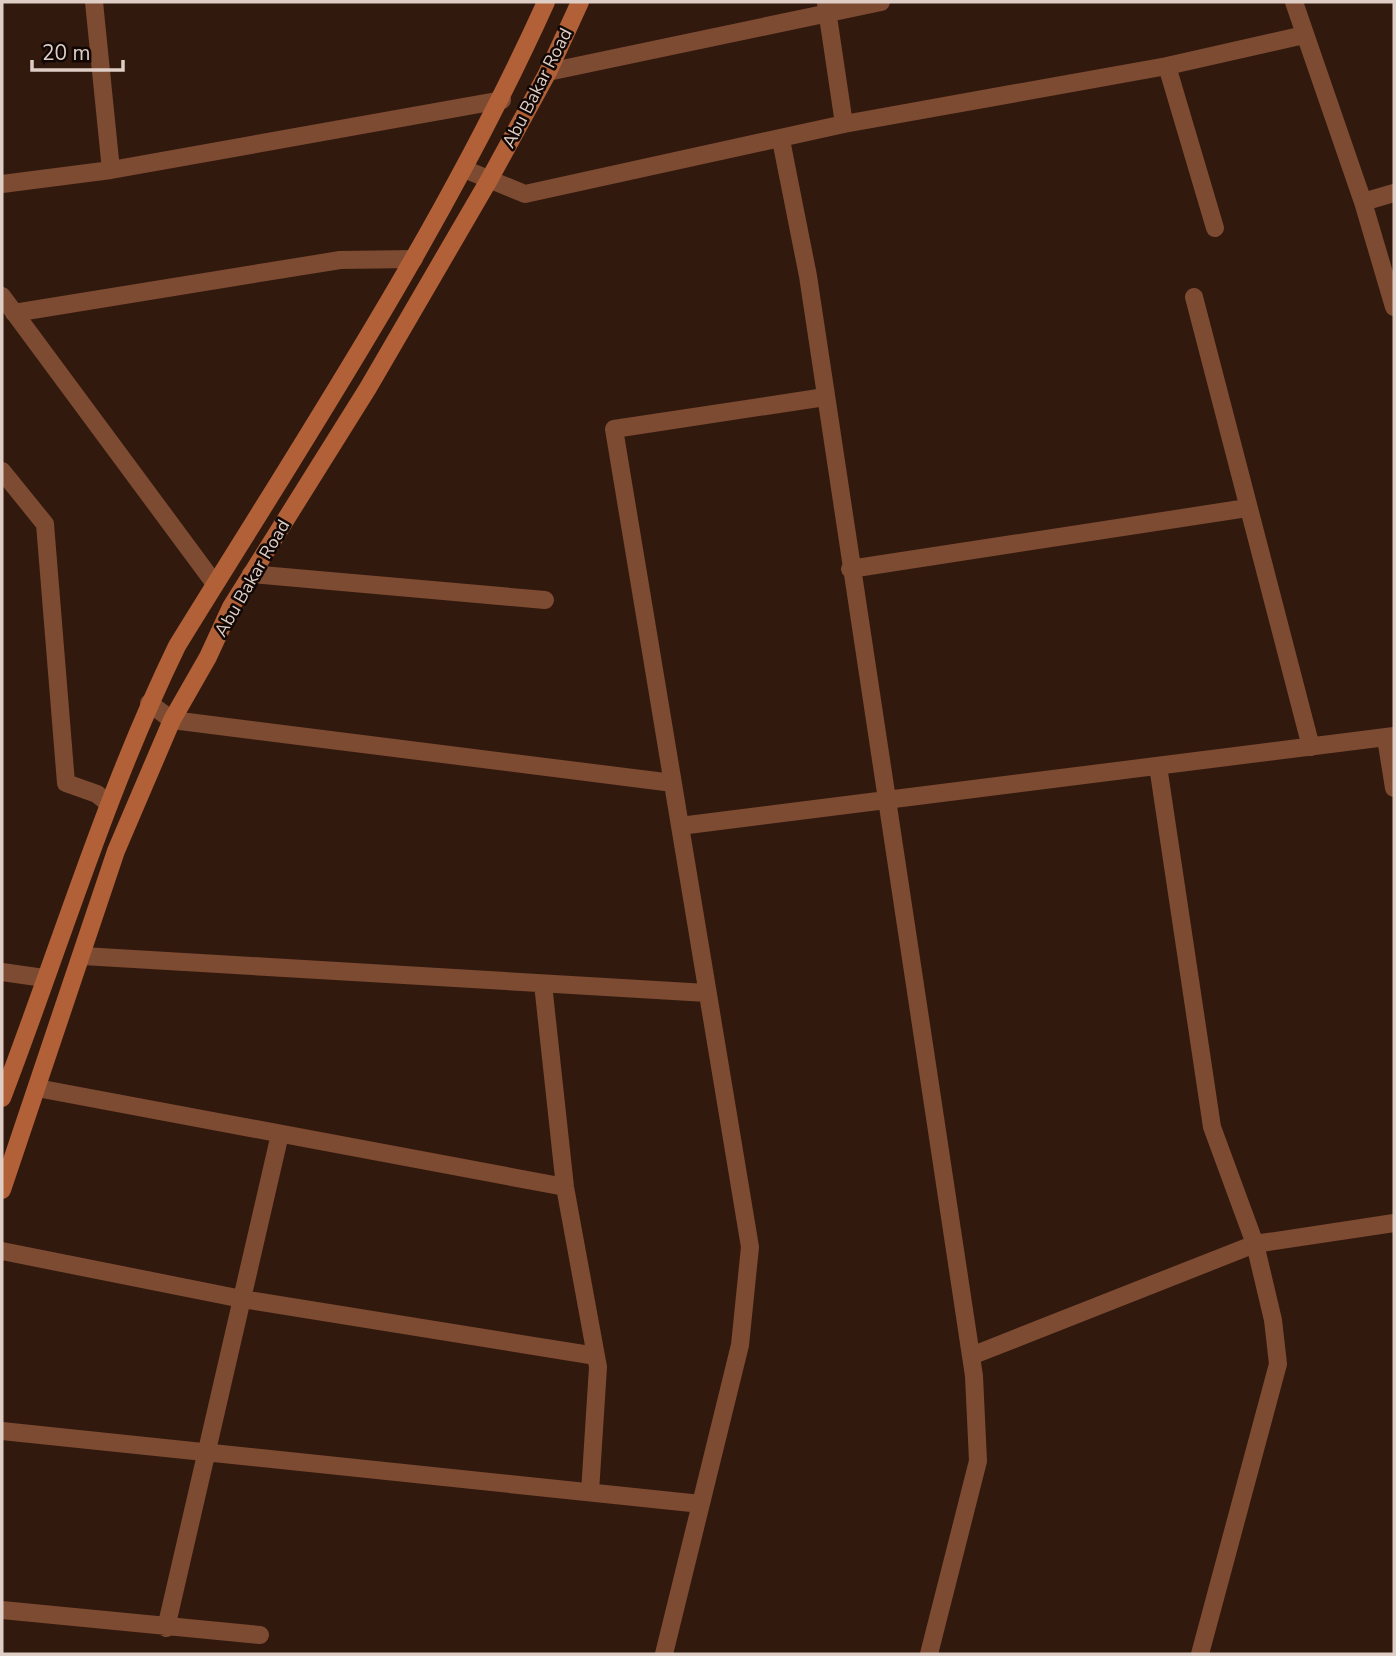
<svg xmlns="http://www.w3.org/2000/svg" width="1396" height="1656" font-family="'Nunito Sans',sans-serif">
	<rect width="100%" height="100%" fill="#31190e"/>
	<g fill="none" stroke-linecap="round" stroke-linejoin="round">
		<path stroke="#7d4a32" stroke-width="18" d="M94,2l17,168
			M1294,2l69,200 31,105
			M826,3l18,121
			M1167,66l48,162
			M548,72l333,-70
			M781,140l27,136 166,1100 4,85 -49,193
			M464,169l61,25 319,-70 323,-58 137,-31
			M2,184l109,-14 391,-70
			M1363,202l31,-9
			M2,296l213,288
			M1194,297l117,450
			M14,313l326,-53 74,-1
			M2,471l43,53 21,259 31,11 12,10
			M850,569l397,-61
			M251,574l294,26
			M149,703l23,17 501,63
			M1386,738l8,50
			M1158,766l54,361 43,117 18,76 5,44 -78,290
			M680,826l714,-90
			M83,956l624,37
			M2,972l42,6
			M543,984l22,203 33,180 -8,125
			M37,1088l528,99
			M2,1251l240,48 354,57
			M971,1356l284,-112 139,-21
			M2,1431l699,73
			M2,1610l258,25
			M166,1628l114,-494
			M664,1654l76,-309 10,-98 -136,-818 211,-32"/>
		<path stroke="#b16037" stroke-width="18" d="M2,1098c58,-151 104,-306 175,-452 130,-211 267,-418 369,-644
			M2,1190l114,-339 56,-131 36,-63 23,-50 137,-219 121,-208 59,-108 32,-70"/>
	</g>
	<g text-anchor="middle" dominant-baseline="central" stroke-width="5" stroke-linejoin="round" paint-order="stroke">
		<g font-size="18" fill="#decec6" stroke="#110704">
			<text transform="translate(537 88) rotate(-63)">Abu Bakar Road</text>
			<text transform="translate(252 578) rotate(-60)">Abu Bakar Road</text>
		</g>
	</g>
	<rect width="1396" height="1656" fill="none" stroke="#decec6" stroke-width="7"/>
	<path d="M32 60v10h91v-10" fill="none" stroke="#decec6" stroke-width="3.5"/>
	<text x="42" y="60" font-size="21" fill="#decec6" stroke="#110704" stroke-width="5" paint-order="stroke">20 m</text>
</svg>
